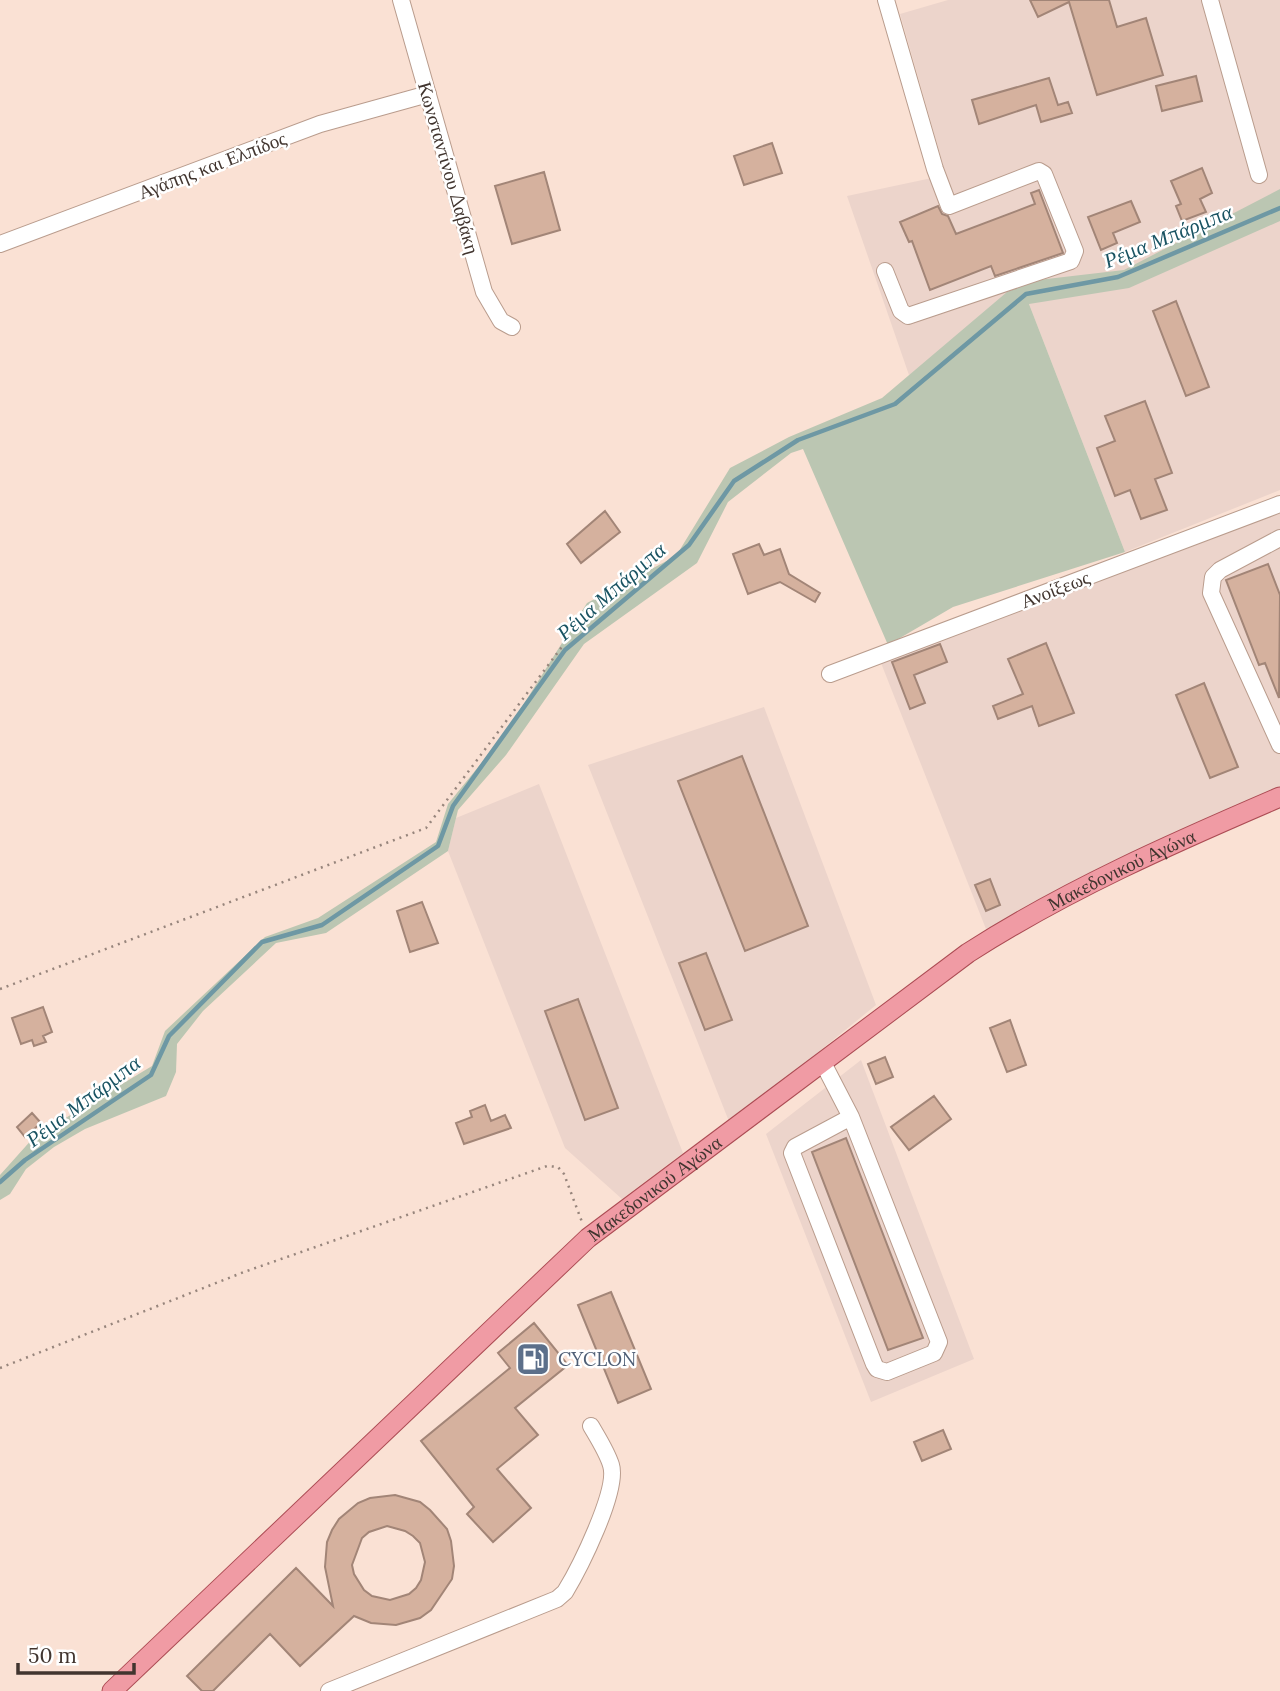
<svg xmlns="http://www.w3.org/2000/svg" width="1280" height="1691" font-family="Lora,serif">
	<rect width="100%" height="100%" fill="#fae1d4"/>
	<path fill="#ecd4cb" d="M948,0h332v490l-155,62 -96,-248 -120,71 -62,-179 99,-21 -46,-161z
		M1280,513v274l-294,142 -105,-266z
		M764,707l112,298 -146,119 -142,-359z
		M539,784l144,369 -61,46 -57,-51 -117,-297 8,-33z
		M861,1060l113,299 -103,43 -105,-268z"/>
	<path fill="#bbc6b2" d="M1280,189v32l-151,67 -100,16 96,248 -172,55 -65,38 -85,-196 -12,4 -63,49 -31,61 -113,81 -78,111 -48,55 -10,41 -122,82 -50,10 -73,68 -26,33 -1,28 -10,24 -81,33 -31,18 -28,22 -16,25 -10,6v-25l34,-38 118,-71 13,-35 100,-94 53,-19 118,-76 12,-38 57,-70 82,-131 89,-47 54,-88 59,-31 93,-39 125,-106 31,-12 86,-10z"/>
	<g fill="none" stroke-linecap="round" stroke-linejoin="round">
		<path stroke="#6e98a4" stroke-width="4.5" d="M0,1182l25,-22 126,-85 18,-39 93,-94 60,-17 116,-79 15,-40 112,-156 124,-105 45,-64 64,-41 97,-36 131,-110 92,-17 162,-69"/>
	</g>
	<path fill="#d5b19e" stroke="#a28577" stroke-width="2" fill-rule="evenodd" d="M1030,0h79l8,27 29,-9 17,57 -66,20 -28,-93 -31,15z
		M1196,76l6,25 -40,10 -6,-25z
		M1049,78l9,27 10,-3 4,11 -31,9 -5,-17 -57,19 -7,-24z
		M772,143l10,30 -38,12 -10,-29z
		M1202,168l10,25 -12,6 6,13 -24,9 -6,-15 5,-2 -10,-23z
		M544,172l16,58 -48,14 -17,-58z
		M1039,190l24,63 -68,23 -4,-10 -61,24 -18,-49 -3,1 -9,-20 38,-16 4,8 6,2 8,18 79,-30 -4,-11z
		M1131,201l9,21 -27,11 4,10 -16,7 -13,-33z
		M1176,301l33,86 -23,9 -33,-85z
		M1145,401l27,72 -17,6 12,31 -26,9 -11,-29 -15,6 -18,-48 18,-7 -10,-25z
		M605,511l15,21 -39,31 -14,-19z
		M759,544l5,11 16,-6 9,25 31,19 -5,9 -35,-20 -32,12 -15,-40z
		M1268,564l12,31 -1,103 -14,-35 -6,2 -33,-85z
		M1046,643l28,70 -35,13 -7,-20 -34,13 -5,-13 30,-12 -15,-35z
		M940,644l7,18 -33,13 11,28 -15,6 -18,-47z
		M1204,683l34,84 -28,11 -34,-83z
		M742,756l66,170 -63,25 -67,-170z
		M990,879l10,26 -14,6 -11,-26z
		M422,902l16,41 -28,9 -13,-41z
		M706,953l26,67 -27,10 -26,-67z
		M578,999l40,109 -33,12 -40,-109z
		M43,1007l9,25 -9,4 3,6 -12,4 -2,-6 -11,4 -9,-26z
		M1010,1020l16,45 -19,7 -17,-44z
		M885,1057l8,20 -17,7 -8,-20z
		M934,1096l17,23 -42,31 -18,-23z
		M485,1105l6,16 14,-6 6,13 -47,16 -8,-21 16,-6 -2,-6z
		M32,1113l9,10 -16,14 -8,-10z
		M846,1138l77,200 -35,12 -76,-198z
		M611,1292l40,97 -33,14 -40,-98z
		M534,1323l34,42 -53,43 23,27 -41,34 34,39 -38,34 -26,-28 7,-7 -53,-66 89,-73 -12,-15z
		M943,1430l8,19 -29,12 -8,-19z
		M395,1495l25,7 10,8 17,19 4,12 3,25 -2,13 -21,31 -11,8 -24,7 -25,-2 -17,-7 -54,50 -30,-32 -57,57h-11l-15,-15 109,-108 37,38 -8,-39 2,-25 5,-12 7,-11 19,-16 12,-5zM387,1526l18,5 8,5 7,7 5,19 -4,18 -5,8 -7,6 -19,6 -18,-4 -8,-6 -10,-16 -2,-9 10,-27 7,-6z"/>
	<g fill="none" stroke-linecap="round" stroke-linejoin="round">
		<g stroke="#b99c8d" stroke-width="18">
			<path id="minor" d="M401,0l83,292 17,29 11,6
				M1210,0l49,175
				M0,244l320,-120 108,-30
				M885,271l16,40 7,5 163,-55 4,-10 -31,-77 -5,-3 -90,35 -14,-37 -49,-169
				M1280,538l-60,32 -7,7 -2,16 69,152
				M830,674l450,-170
				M823,1063l28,54 88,225 -5,11 -47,19 -10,-3 -3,-5 -82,-211 3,-6 56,-30
				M329,1691l228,-92 8,-7c14,-23 54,-102 46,-127 -4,-13 -13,-27 -20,-39"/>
		</g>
		<g stroke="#ac4c54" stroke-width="21">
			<g id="major">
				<path id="s1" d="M112,1691l476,-453 380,-285c98,-63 205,-110 312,-156"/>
			</g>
		</g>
		<path stroke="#97857c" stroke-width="2.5" stroke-dasharray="2 5" stroke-linecap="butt" d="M0,989l426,-161 162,-216
			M0,1368l244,-96 303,-106 11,1 6,7 18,48"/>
		<use href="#minor" stroke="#fff" stroke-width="16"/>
		<use href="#major" stroke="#f09ba4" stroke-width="19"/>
	</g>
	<defs>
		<g id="fuel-square" transform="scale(1.75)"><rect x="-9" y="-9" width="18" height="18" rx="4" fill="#5c6f8a" stroke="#fff"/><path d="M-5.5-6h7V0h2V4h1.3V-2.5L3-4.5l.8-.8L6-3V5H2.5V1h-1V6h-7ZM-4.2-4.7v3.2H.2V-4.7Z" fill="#fff"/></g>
	</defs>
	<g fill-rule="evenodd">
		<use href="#fuel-square" x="533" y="1359"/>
	</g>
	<g text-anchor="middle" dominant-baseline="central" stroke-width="5" stroke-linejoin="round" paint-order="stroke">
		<g font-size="19" fill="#41352f" stroke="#fff">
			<text transform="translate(212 165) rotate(-21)">Αγάπης και Ελπίδος</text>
			<text transform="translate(449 168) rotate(74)">Κωνσταντίνου Δαβάκη</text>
			<text transform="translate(1055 589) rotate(-21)">Ανοίξεως</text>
			<text stroke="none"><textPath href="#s1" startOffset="1307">Μακεδονικού Αγώνα</textPath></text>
			<text stroke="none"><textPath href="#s1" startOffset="740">Μακεδονικού Αγώνα</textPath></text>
		</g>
		<g font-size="19" fill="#4e5e75" stroke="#fff" text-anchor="start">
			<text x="558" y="1359">CYCLON</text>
		</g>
		<g font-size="21" font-style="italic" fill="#195362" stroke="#fff">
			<text transform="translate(1168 236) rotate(-22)">Ρέμα Μπάρμπα</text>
			<text transform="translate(611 591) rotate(-41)">Ρέμα Μπάρμπα</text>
			<text transform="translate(83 1101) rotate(-37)">Ρέμα Μπάρμπα</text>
		</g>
	</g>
	<path d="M18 1663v10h116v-10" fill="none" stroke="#41352f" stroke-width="3.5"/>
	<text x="28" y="1663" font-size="21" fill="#41352f" stroke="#ffffff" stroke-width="5" paint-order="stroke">50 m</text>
</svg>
